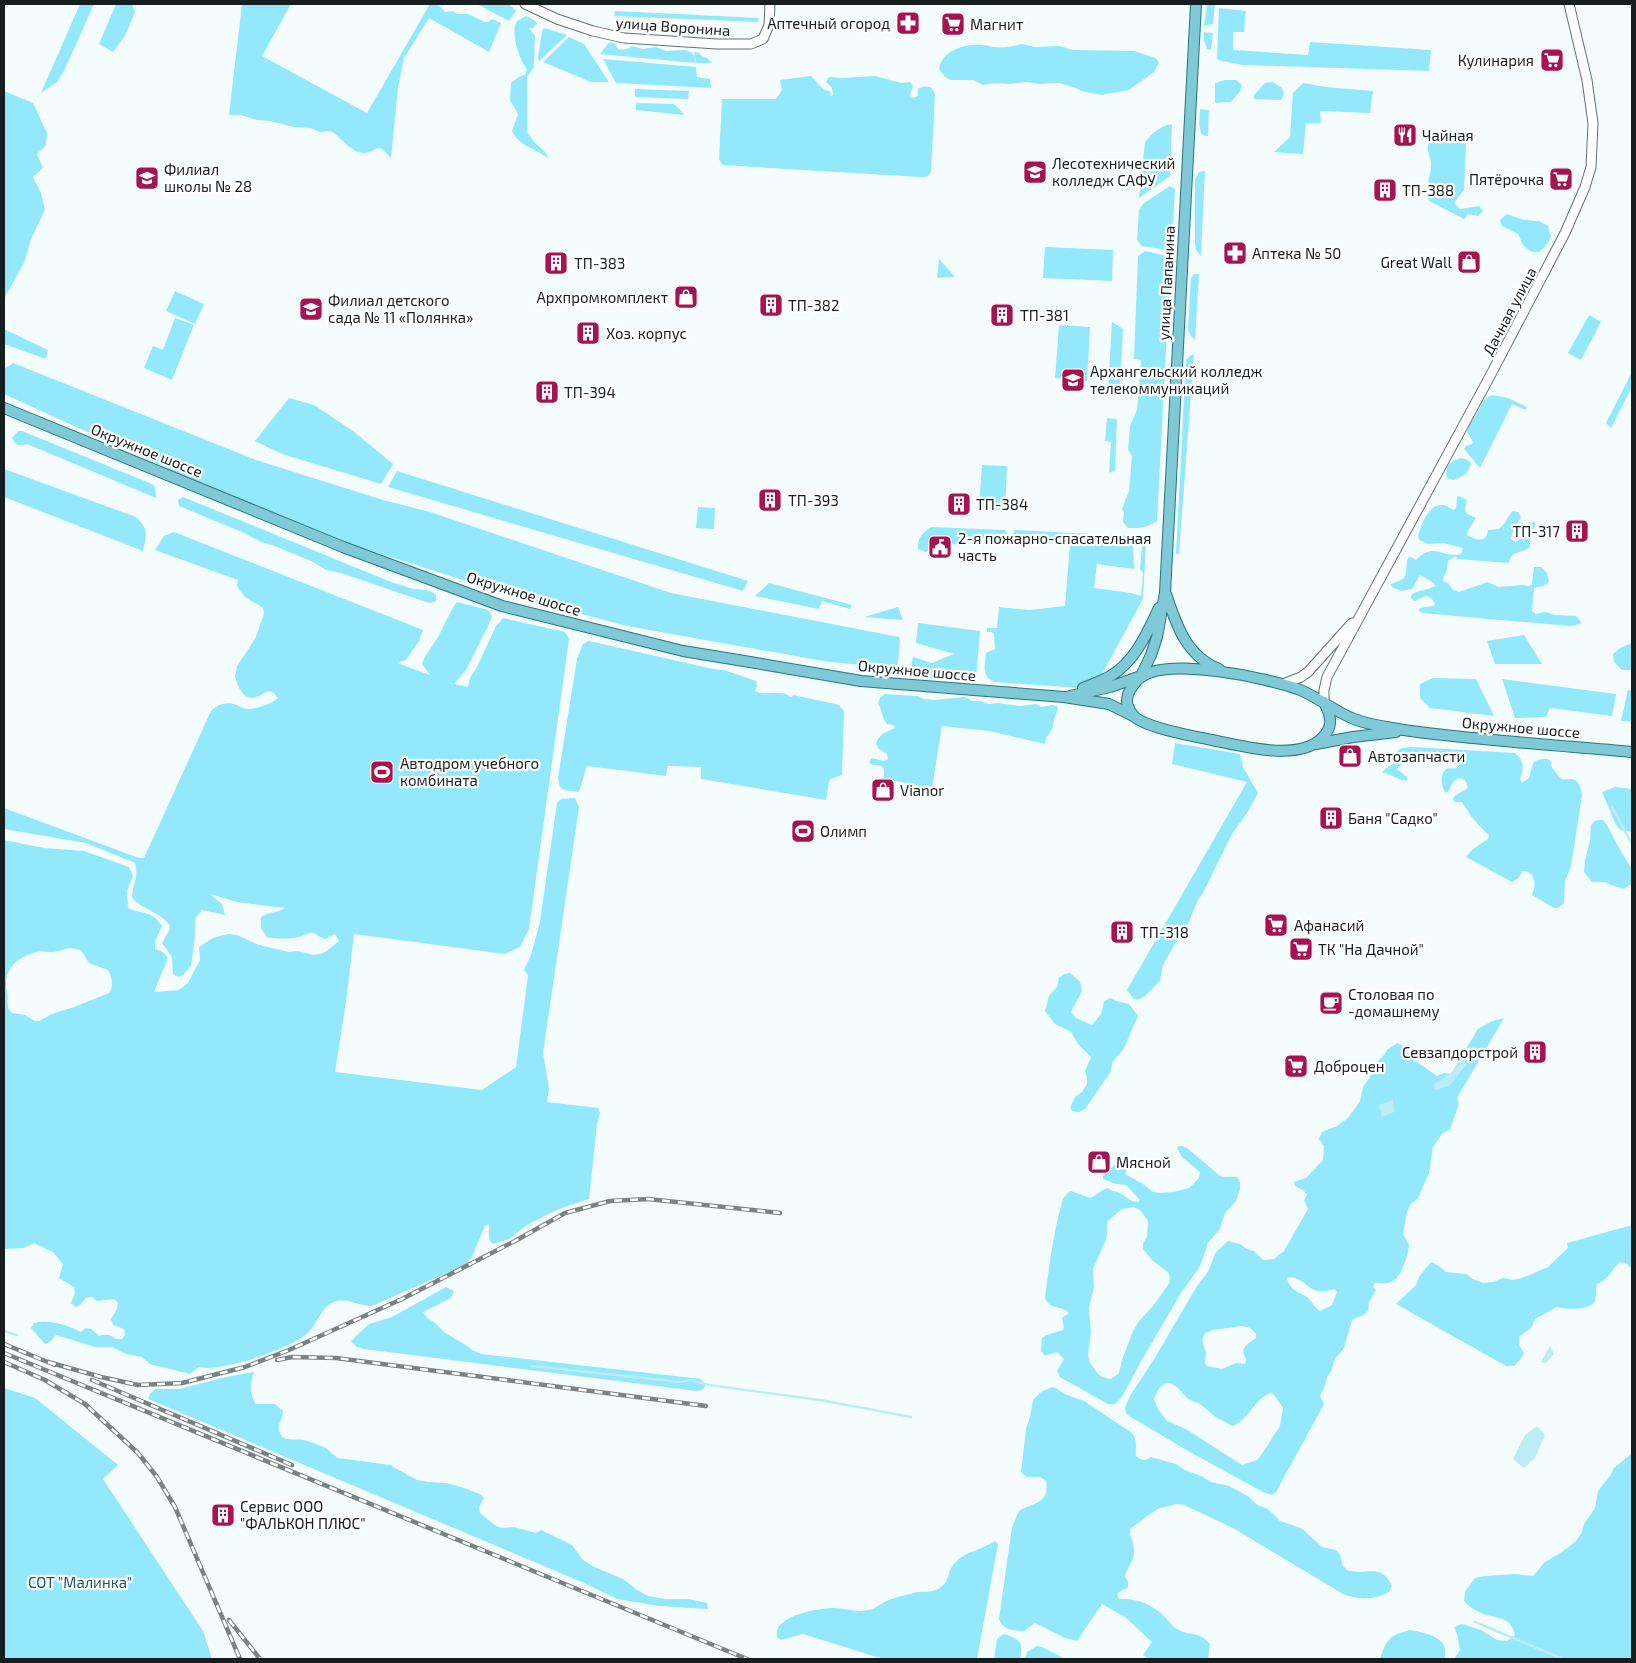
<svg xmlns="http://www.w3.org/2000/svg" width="1636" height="1663" font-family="'Exo 2',sans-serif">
	<rect width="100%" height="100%" fill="#f4fcfd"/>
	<path fill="#93e8fb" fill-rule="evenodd" d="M80,4h14l-30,67 -7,11 -16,11z
		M116,4h16l3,8 -10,24 -12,16 -14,-8z
		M242,4h49l-29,52 105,57 63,-109h8l7,8 8,-1 4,3h11l17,8h3l4,-3 9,4 -12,29 -60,-34 -25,40 -6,30 -7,70 -10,-10c-6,0 -10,5 -16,5 -13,1 -24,-16 -34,-22l-12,1 -9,-4 -17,-1 -23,-6 -13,-1 -16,-5h-12z
		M477,4l33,1 6,6 -7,10z
		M1207,4h8l-2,20 -9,2z
		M1219,8l27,3 -2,21h-11v18l75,5 2,-13 121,8 -2,21 -186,-6 -21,-4 -5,-2z
		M615,11l144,7 -1,4 -144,-6z
		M526,16l8,4 3,4 -4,4h-4l6,8 -1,31 -7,10v55l8,11 10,9 4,7c-11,-10 -31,-13 -37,-28l6,-17 -8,-14 1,-17 5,-4 9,-5 2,-4c-2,-4 -4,-6 -6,-11 -4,-10 -10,-28 -4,-38z
		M544,28l23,7 -28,26 -1,-3 4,-27z
		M1204,32l9,1 -2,17 -4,-1 -3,-9z
		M569,37l15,7 25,38h-18l-48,-20z
		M612,42l3,2 3,5c6,1 9,1 14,-3l11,3 13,-2 10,4 19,-1 6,2 4,5 -1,-5 6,1 1,3 6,2 5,5h-17l1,-6 -2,6 -94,-9 8,-10z
		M1022,44l13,3 24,-1 14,4 61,1 22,7 3,5 -5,9 -25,18 -28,5 -20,-4 -5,-3 -17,-5 -21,1 -11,-2 -17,2 -16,-1 -11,2 -10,-5h-23l-5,-3 -6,-8c3,-19 27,-26 44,-24 4,0 7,2 12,2 9,1 18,-1 27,-3z
		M603,59l93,8 1,10 13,2 1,9 -95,-5z
		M811,76l13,14 6,1 1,5 2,-1 -1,-7 -6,-6 3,-5 13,1 33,-2 26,7 9,-1 3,4 -3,9 3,3 5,-2v-7c4,-3 8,-3 13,-2l4,7 -4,78c-3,5 -6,5 -11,5l-198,-12 -3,-6 3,-60h54l6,-9 -2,-10z
		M1225,80h11l5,4v6l-10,12 -16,1v-20z
		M1273,82l9,6 2,6 -3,6 -27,-1v-4l11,-12z
		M1303,83l23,4 47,4 -3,22 -50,-2 1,12h-15l-3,31 -29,-2 16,-15 3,-44z
		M635,89l54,2 -1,8 -53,-2z
		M4,91l29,12 14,30 -1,12 -9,9 6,14 -10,9 8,16 4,17 -14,29 -6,22 -21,38z
		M636,103l38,1 11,11 -49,-5z
		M1200,109l9,1 -1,26h-3l-4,-3 -2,-10z
		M1172,124l-2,52 -31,22 6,-56 9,-10 10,-6z
		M1438,132l12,3 7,7 8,-1 1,1 -2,48 -10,13 6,6 19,-3 4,5 -5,5 -10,-2 -4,5 -35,-18c-5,-12 2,-24 2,-36 1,-7 -5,-12 -3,-20 2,-5 6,-9 10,-13z
		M1205,171l-4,85 -5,-6 -1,-7v-63l4,-8z
		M1170,186l5,3 -3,56 -5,5 -25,-4 -5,-6 2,-30 5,-7z
		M1507,214l17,6 15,1 9,5 3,11c-7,14 -15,22 -28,8 -2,-3 -3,-8 -5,-11l-16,-8 -2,-6z
		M1045,247l68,3 -1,31 -69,-3z
		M1145,251l26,6 -14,264c-9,7 -18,7 -29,7l-5,-6 1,-10 -2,-3 7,-18 3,-35 -4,-6 2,-24 7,-16 4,-50 -7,-1 4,-103z
		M939,259l16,18 -18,1z
		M1194,274h5l-4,66 -4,-4 -3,-6 3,-52z
		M175,291l29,13 -9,20 -29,-13z
		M1589,315l12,7 -20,38 -13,-7z
		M175,318l19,7 -22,55 -28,-12 9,-22 10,4z
		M1112,322l11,7 -3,55 -12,6z
		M1059,325l31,2 -3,54 -32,-3z
		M4,329l44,21 -2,9 -42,-15z
		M1194,354l-15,200h-3l10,-194 4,-4z
		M13,363l243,97 127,40 47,12 241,81 228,44 1,4 -2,23 -4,8 -6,3 -21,-4 -7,-6 -37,-4 -196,-35 -114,-30 -154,-49 -28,-11 -160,-66 -167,-76v-25z
		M1632,372v15l-21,41 -5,-5z
		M1492,395l16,3 19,9 -2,3 -13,-6 -32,64 -16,-19 2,-3 6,-2 1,-2 -6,-10c2,-8 6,-12 10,-19 5,-8 5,-14 15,-18z
		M289,398l25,7 39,26 40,33 -12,20 -99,-30 -27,-13z
		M1107,418l10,1 -2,52 -6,2 2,-31 -6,-1z
		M18,431h4l130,53 3,3 1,11 -129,-54c-7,3 -12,1 -15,-6z
		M1461,458l7,2 3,3c-1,9 -8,14 -17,17l-7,-2c-4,-11 4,-17 14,-20z
		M982,465l25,1 -2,44 -26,-2z
		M4,469l132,48c14,14 10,17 7,34l-139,-54z
		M397,471l351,110 -5,10 -355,-104z
		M1459,496l8,4 -2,9 2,5 9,4 -9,14v3c9,5 19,9 21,-5l11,-1c7,-5 8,-12 14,-18l5,1 3,5 -8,14 -2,8 5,3 7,-5 5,-14 6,-1 2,2 -6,13v10c-8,7 -19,3 -21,16l-52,-4 -1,-3 -8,5 -1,9 -3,6 -1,5 5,2 5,7 6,2 29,-10 10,5 25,-2 6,1 3,-2 2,-17h7l6,6 2,9 -5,4 -10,2 -2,23 4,3 9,-2 10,3 21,1 5,6 -1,2 -10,2 -148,-13 -3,-2 1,-3 13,-2 2,-2 -3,-5 -6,-3 -12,5 -3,-3v-3c8,-6 16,-4 24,-9l-1,-3 -14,-8 -8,14 -11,2 -9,-4 -1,-3c4,-2 9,-3 12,-5 5,-3 2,-15 5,-21l3,-1 5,3c19,-19 26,-1 45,-6l2,-6 -20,-5 -15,1 -9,-4 -1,-3c3,-11 9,-33 25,-32 4,0 7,4 11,5l2,-2 1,-11z
		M183,497l208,85 23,7 12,1 6,2 4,3v6l-5,2 -5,-1 -85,-29 -15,-3 -15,-9 -39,-16 -11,-3 -19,-10 -63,-26 -1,-6z
		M698,507l17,1 -1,21 -18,-1z
		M931,527l74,3 2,4 -1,5 -43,-2 -1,8 -22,-2 -14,9 -8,-3c-1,-12 5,-16 13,-22z
		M1014,530l117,6 2,3 1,30 -37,-5 -3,24 37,5 10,3 2,-23 -3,-4 2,-22 4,-4 -3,56 -49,90 -100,-7c-13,-6 -9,-17 -8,-29l9,-4 -1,-15 -2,-2h-5v-4h10l2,-21 30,3 36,-4 5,-62 -58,-4z
		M174,532l249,98 -4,11 -13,19 -9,3 33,12 -8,-11c3,-10 9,-15 14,-24 8,-12 12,-26 21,-38l31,8 4,6 -2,6 -24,48 -12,14 14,3 2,-9 7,-11 19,-41 7,-8 62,14 4,7 -40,290 -9,18 -15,7 -151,-20 -8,68 -11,70 147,18 34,-23 12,-92 -4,-5 7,-15 9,-33 17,-119 4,-4 14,-1 4,9 -36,246 6,35 -2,14 51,6 2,5 -3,11 -8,75 -30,10 -32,16 -18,14 -16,5c-7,-6 -3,-12 -4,-20l-4,2 -13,31 -7,8 -93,41c-12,1 -25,-9 -38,-4 -12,4 -17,22 -26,31 -16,15 -88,40 -109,34l-9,7 -40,-10 -8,-7 -16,-3 -14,-7h-17l-39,-12 -6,7 -5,2 -14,-16 3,-5c14,-4 34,2 47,9l5,-4 5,1 8,7c7,-2 11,-2 17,3h6l3,-4 -1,-6 -11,-4 -2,-6 6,-10 1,-6 -4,-4 -17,2 -5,-4 -6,1 -6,7 -5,2 -4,-4 4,-10 -1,-6 -15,-9 4,-14 -10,-12 -19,-9 -10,5 -20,1v-409l40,8 40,3 45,16 4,9 -6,15 1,17c15,7 24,2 34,18l-7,15v8l8,3 5,6 -14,34 25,-2 9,-7 12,-23 -1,-13 14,-9 15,-4 9,1 22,10 30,7 9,-1 15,4 8,-1 7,-4 11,-9 -4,-7 -10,5c-5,-1 -9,-7 -14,-6 -4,0 -8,3 -12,4 -9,2 -23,2 -32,0l-6,-9v-11c7,-5 17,-4 24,-9l-48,-6 -27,-8 12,10 3,11 -23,-5 -7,9v18l-4,29 -8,9 -5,2 -5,-3 -1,-17 -10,-14 8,-14 -1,-5c-11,-13 -30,-16 -37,-27 1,-15 7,-19 3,-34l-49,-20 -82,-14v-21l135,50h5l67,-147c7,-7 16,-10 26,-6 4,2 7,4 11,4 9,0 23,-5 30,-11l-4,-5 -6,-2 -11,6 -6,1 -6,-2 -6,-8 -4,-11 2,-11 18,-27 9,-25 -1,-6c-14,-10 -16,-6 -26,-22l1,-6 -83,-30 9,-14zM69,948l12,2 8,13 19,7c4,7 6,16 1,23l-35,14 -22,7 -13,7h-4l-10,-6 -13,-2c-7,-7 -3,-13 -5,-22 -5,-21 11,-35 30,-39 6,-2 11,1 16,0 5,0 11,-3 16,-4z
		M769,583l83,22 -2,4 -28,-8 -3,8 -64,-13z
		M898,607l5,13 -39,-3z
		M918,623l62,8 -4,48 -5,3 -57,-5 -3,-10 2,-10 19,6 22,-9 -38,-11z
		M1524,635l18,29h-47l-8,-23z
		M589,641l124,28 11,1 32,11 1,5 -2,5c11,6 25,-3 36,6l3,-2 4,1 37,8 4,1 5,6 -2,64 -11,4 -2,3 -3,18 -125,-21v-12l-33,-1 -2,10 -79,-10 -8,26 -15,-2 -4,-3 -2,-9 19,-119 6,-15z
		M1632,643v25l-2,2h-8l-8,-8 -1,-8 7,-6z
		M1433,678l43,1 18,37 -64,-8 -10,-10v-14z
		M1502,679l114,15 -4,22 -62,-8 -4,9 -31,1z
		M1628,690l4,1v30h-11z
		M885,694l33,2 6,3 10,1 31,-3 7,4h8l9,3 9,-1 22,3 16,-2 5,3 11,-2 5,1 1,4c-3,6 -4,9 -5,16 -2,8 -7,8 -8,18l-56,-13 -47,-5 -10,62 -48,-9c0,-10 2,-14 -12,-14l-3,-3 3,-4 12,3 4,-2 -1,-5 -8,-5 -3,-5c3,-10 10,-12 19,-16l-2,-3 -6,-1c-5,-6 -5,-14 -9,-21l2,-5z
		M1175,743l65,11 3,13 15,26 -11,20 -15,21 -29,59 -5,7 -10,24 -6,7 -19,34 -3,16 -15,15 -7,4 -4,-1 -7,-9 120,-208 -75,-18z
		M1410,747l105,6c9,7 9,16 5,26l2,4 7,-5c5,-13 0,-19 18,-19l4,2v5l10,13c3,1 6,0 9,0 9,-1 11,10 12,16l-11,71 -6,15 -1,22 -6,5h-4l-22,-13c5,-11 3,-24 -10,-24l-3,7 -7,4 -46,-25 6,-7 16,-11 1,-4c-4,-3 -16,-16 -18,-19 -3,-5 -6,-9 -9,-14h-8l-1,-4 3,-3 12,-7 -3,-8 -7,-2c-6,4 -6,6 -9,13l-3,2c-4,-5 -7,-17 -1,-23 3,-3 8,-1 12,-2l2,-4 -5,-6 -11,-3 -5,6 -10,-5 -12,-2 -14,10 -5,5 10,8v4c-11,-1 -16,-8 -25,-8l3,-4 11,-7 -1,-8c4,-6 8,-6 15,-7z
		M1615,787l17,2v43l-12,-2 -5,-7 -13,-31z
		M1600,820h3l4,5 12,23 13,21v14l-8,6 -13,-4 -6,-3h-13l-8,-10 1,-12 5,-19 1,-16 4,-4z
		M1070,973l10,9 2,9 -11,21 5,6 16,7 9,-11 3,-13 7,-3 5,3 13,3 9,12 -15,34 -10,11 -3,12 -25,36 -6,3 -7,-1 -2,-3 5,-11 7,-5 5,-8v-6l-2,-7 6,-14 -13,-13 -7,-12 -16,-8 -10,-13 4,-15 8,-9 2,-9 5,-4z
		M1504,1018l-47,80 2,5 -1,4 -8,22 -8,5 -9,13 -4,26 -11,25 -7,6 -4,8 -4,22 6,11c-1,11 -8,36 -21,38 -4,1 -9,0 -13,0l-2,4 3,3 -7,12 -1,9c-5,6 -10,5 -16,9l-8,28 -9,11 -4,13 -3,3 -4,13 -4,8 4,8 -48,88 -4,3 -9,-3 -73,-40 -61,-36 -3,-3 -1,-5 5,-12 26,-40 41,-70 11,-14 8,-20 12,-11 12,3 7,5 7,2 9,9 11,-1 10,-8 24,-42 -4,-9 3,-5 -3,-4 -9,-5 -1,-4 12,-4 17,-18 1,-14 -5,-7 3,-7 15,-6 11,-8 12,-17 3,-14 7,-10 4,-12 11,-11 2,-4 10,-7 6,3 10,14 10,6 14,10 7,-3 7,1 27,-45 14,-8zM1291,1277c11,1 16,11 26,14 6,1 12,-1 18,-2l2,3 -5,13 -12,6c-5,-3 -7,-8 -11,-12 -6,-7 -19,-6 -22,-21zM1242,1326l8,2 6,6v4c-6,5 -15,8 -12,17 2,7 3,1 1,9l-9,-1 -14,6 -15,-3 -2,-4 1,-9 -4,-13 3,-7 8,-3zM1166,1383h4l7,4 11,12 12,5 17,14 16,8c16,-7 21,-26 37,-33l4,2 9,13 -3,18 -20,31 -3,3 -15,5 -56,-36 -19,-8 -9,-12 -4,-10 5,-11z
		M1179,1146h3l5,2 33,28 5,1h12l3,5v7l-4,12 -11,12 -5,16 -13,15 -1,6 -7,18 -18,25 -42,72 -17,32 -7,7h-7l-48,-27 -3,-6 7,-12 -7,-7 -12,4 -4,-5 1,-13 5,-3 16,-5 1,-2 -2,-10 7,-5c-7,-8 -20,-3 -24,-15 4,-31 9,-70 18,-99 2,-4 5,-6 8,-8l19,7c7,-2 10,-8 18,-10 4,4 6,2 11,5 8,3 10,9 19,9l2,-2 -14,-15 -10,-1 -13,-5v-3l21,-20 9,3 -8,15 18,10 10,8 6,1 14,-1 16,-4 10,-10 1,-6 -18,-15 -5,-9zM1134,1207l7,4 7,10 -1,15 -4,8v5l10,12 16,12 1,9 -17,24 -13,14 -7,11 -11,29 -3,13 -8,6 -9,-2 -4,-3 -8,-11 -2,-9 3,-22 -2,-24 5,-21 -1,-18 14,-32v-14l2,-3 13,-11z
		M1632,1225v44l-5,-5 -7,-2c-11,10 -9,16 -23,22 -1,5 -1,13 -2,17 -3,9 -30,9 -38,6l-22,12 -3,8 -13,10v8l5,8 -4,7 -6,6h-8l-110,-62 20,-19 3,-8 12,-15 8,4 7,6 20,2 7,5 10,4 10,-1 10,-4 10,2 9,-2 26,-11 20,-19 -1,-5z
		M446,1287l8,4 -3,7 -28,14 4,6 7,4 11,11 21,12 6,5 9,4 220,25 5,6 -4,5 -5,1 -333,-42 -7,-2 -6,-6 18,-17 23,-7z
		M254,1372c-4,10 -5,23 2,32h19l8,7c0,8 -7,14 -3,22 4,10 17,5 24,7 4,1 20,7 22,8 5,4 7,7 12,10l52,7 27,15 11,2 19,1 17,5 16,6 4,4 -5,9 1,6 16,13 6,2 12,-1 22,6 5,-3 31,15 10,14 10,7 31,13 14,11 11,6 17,3h24l18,4 1,6 -49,-3 -42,-7 -33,-16 -436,-184 2,-5 5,-5h24l47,-12z
		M1052,1387l5,2 10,6 17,6 48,32c6,8 3,14 4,23 6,5 9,5 15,1l25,7 9,6 16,6 10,6 18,4 10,5 10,6 8,8 11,4 12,12 21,7 21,19 14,3 4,5 3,11 4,4c18,7 33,-9 45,16l-3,6c-14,8 -31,8 -46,2l-110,-66 -49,-23 -7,-1 -20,5 -27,20c-1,8 4,12 4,20 1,11 -6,17 -9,27l3,6v6l-6,2 -5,4 2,5c18,-1 33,5 46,18 4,4 8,11 14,13 13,7 19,0 31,14l-2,15h-59l-6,-4 9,-13 -27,-25 -23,-13 -25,37 -12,-3 -30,-15 -11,8c-11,0 -21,-1 -25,-12l13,-92 7,-16c15,-9 31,-7 27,-30l-6,-4h-14l-5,-5 5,-43 4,-12 3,-17 8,-8z
		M4,1388l31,10 83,67 -15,14 100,152 9,28h-208z
		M1632,1453v206h-178l6,-9 -3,-16 -3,-7 8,-3 19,6 16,10 10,1 8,-6c-5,-22 -23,-15 -38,-24 -5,-2 -9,-6 -13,-10l1,-9 10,-14 10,-2 29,-2 19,2 12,-14 17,-10 14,-11 6,-9 2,-8 11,-16 3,-17 12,-15 4,-8z
		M995,1541l3,3 -21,115h-94l-80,-25 -22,6 -4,-3c-5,-21 41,-29 57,-29 12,0 22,5 34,2 9,-1 15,-9 24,-11 8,-3 17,-5 26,-7 6,0 12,0 18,-2 15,-6 10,-18 19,-27 10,-12 27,-13 40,-22z
		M1410,1630c16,3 41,7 34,29h-64c7,-21 9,-23 30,-29z
		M1004,1634c16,5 20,9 16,25h-26l3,-20z
		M1037,1646l5,1 23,12h-40l2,-7z"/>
	<path fill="#bdecf7" d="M1464,1060l3,4 -17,21 -15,5 -1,-6 12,-7z
		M1393,1100l1,12 -12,5 -3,-12z
		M1550,1346l4,8 -8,9 -5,-1z
		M1537,1426l8,9 -10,23 -11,10 -11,-9 12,-24z"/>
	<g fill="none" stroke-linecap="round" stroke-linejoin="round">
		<path stroke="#bdecf7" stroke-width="2.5" d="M1612,807l20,37
			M4,1331l13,4
			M532,1366l148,16 11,-2 18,5 111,15 91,17
			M1475,1622l88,37"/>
		<g stroke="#617276" stroke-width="11">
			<path id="minor" d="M525,4l32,15 36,12 31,7 93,6h34l12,-5 6,-14 1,-21
				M1283,684l18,-7 7,-5 44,-49
				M1324,702v-12l3,-13 162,-299 76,-145 20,-46 6,-20 2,-44 -6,-43 -18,-76"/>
		</g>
		<g stroke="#257685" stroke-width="12">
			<path id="major" d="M4,408l339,139 159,59 181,45 67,11 111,19 203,16 45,7 26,13
				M1166,594c10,30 20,62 53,75
				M1083,688c9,-4 20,-7 29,-13 24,-15 35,-42 47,-67
				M1070,696l40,-9 31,-11 10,-21 6,-18 8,-44 31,-589
				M1324,702c7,14 10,24 -2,36 -24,24 -80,8 -110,2 -19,-4 -61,-11 -76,-22 -4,-3 -9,-11 -9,-17 0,-5 2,-10 5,-14 2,-3 5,-7 8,-9 26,-22 127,0 158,11 20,8 36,22 56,30 15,6 33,8 50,11 19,3 39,5 59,7 56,6 113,10 169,15
				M1316,744l37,-7 43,-5"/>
		</g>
		<use href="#minor" stroke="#fff" stroke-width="9"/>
		<use href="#major" stroke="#80c9d7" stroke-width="10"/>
		<g stroke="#7a8283" stroke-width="4.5">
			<path id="rail" d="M4,1344l51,21
				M4,1353l743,306
				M277,1360l15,-3 44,1 370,48
				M4,1362l41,18 40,24 53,49 19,24 18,30 65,152
				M48,1362l53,15 37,8 44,-2 63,-16 44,-17 113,-51 113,-58 50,-28 45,-12 38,-2 132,14
				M92,1380l200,85
				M229,1620l31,39"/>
		</g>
		<use href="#rail" stroke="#fff" stroke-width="2.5" stroke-dasharray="8" stroke-linecap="butt"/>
	</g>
	<defs>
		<g id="pharmacy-square" transform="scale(1.25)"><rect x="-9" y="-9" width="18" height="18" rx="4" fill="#a51350" stroke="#fff"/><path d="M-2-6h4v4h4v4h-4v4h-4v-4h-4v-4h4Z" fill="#fff"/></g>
		<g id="supermarket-square" transform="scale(1.25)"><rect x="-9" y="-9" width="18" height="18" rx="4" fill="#a51350" stroke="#fff"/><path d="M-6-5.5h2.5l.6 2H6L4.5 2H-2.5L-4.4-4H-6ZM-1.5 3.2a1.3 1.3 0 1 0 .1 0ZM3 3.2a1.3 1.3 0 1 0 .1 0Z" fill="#fff"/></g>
		<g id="restaurant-square" transform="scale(1.25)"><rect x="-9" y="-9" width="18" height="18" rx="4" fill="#a51350" stroke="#fff"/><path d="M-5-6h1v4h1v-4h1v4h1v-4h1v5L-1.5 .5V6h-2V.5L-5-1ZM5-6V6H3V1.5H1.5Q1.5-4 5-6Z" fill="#fff"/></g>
		<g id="university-square" transform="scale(1.25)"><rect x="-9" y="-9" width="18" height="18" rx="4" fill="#a51350" stroke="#fff"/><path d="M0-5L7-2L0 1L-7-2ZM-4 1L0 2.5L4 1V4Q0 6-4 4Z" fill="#fff"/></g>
		<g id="school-square" transform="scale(1.25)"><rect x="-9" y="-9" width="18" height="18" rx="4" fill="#a51350" stroke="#fff"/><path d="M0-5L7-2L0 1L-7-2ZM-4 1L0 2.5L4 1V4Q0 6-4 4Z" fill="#fff"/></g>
		<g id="building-square" transform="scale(1.25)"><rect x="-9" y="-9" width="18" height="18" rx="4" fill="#a51350" stroke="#fff"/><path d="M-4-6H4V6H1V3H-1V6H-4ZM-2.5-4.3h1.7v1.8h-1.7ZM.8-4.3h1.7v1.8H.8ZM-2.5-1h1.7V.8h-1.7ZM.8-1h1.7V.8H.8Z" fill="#fff"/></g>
		<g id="shop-square" transform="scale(1.25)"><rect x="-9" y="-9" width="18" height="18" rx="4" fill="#a51350" stroke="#fff"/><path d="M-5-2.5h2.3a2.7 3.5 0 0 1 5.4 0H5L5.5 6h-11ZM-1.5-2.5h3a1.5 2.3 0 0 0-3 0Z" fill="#fff"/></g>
		<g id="civic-square" transform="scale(1.25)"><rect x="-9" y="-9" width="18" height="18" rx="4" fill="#a51350" stroke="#fff"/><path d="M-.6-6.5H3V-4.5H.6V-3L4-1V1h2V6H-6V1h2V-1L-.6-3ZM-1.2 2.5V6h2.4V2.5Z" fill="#fff"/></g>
		<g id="stadium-square" transform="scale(1.25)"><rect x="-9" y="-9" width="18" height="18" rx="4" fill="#a51350" stroke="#fff"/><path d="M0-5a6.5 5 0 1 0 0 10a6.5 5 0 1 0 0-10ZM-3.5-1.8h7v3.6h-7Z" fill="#fff"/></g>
		<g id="cafe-square" transform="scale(1.25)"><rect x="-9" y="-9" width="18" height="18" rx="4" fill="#a51350" stroke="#fff"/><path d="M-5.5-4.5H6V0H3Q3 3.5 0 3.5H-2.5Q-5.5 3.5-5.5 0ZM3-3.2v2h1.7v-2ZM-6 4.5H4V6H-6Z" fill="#fff"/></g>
	</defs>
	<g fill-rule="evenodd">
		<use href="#pharmacy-square" x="908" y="23"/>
		<use href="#supermarket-square" x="953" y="24"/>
		<use href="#supermarket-square" x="1552" y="60"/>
		<use href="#restaurant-square" x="1405" y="135"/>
		<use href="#university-square" x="1035" y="172"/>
		<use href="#school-square" x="147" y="178"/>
		<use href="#supermarket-square" x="1561" y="179"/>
		<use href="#building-square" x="1385" y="190"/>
		<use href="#pharmacy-square" x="1235" y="253"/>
		<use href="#shop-square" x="1469" y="262"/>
		<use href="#building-square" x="556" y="263"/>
		<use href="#shop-square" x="686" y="297"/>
		<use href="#building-square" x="771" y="305"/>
		<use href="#school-square" x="311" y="309"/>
		<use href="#building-square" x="1002" y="315"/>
		<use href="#building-square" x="588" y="333"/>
		<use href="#university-square" x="1073" y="380"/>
		<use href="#building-square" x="547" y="392"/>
		<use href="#building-square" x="770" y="500"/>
		<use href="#building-square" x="959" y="504"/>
		<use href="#building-square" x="1577" y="531"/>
		<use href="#civic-square" x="940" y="547"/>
		<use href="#shop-square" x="1350" y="756"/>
		<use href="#stadium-square" x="382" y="772"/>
		<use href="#shop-square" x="883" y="790"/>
		<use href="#building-square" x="1331" y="818"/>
		<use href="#stadium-square" x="803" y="831"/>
		<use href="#supermarket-square" x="1276" y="925"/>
		<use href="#building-square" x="1122" y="932"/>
		<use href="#supermarket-square" x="1301" y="949"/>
		<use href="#cafe-square" x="1331" y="1003"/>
		<use href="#building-square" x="1535" y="1052"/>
		<use href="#supermarket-square" x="1296" y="1066"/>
		<use href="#shop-square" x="1099" y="1162"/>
		<use href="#building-square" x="223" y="1515"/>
	</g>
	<g text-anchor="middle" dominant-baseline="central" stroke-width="4.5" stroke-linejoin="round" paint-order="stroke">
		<g font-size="15" fill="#171e1f" stroke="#fff" text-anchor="start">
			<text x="890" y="23" text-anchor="end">Аптечный огород</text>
			<text x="970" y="24">Магнит</text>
			<text x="1534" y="60" text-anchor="end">Кулинария</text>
			<text x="1422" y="135">Чайная</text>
			<text x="1052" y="163">Лесотехнический<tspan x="1052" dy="17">колледж САФУ</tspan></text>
			<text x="164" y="169">Филиал<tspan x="164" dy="17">школы № 28</tspan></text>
			<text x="1544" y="179" text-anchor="end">Пятёрочка</text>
			<text x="1402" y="190">ТП-388</text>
			<text x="1252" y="253">Аптека № 50</text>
			<text x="1452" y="262" text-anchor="end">Great Wall</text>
			<text x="574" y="263">ТП-383</text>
			<text x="668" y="297" text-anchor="end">Архпромкомплект</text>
			<text x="328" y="300">Филиал детского<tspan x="328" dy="17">сада № 11 «Полянка»</tspan></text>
			<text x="788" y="305">ТП-382</text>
			<text x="1020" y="315">ТП-381</text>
			<text x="606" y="333">Хоз. корпус</text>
			<text x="1090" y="371">Архангельский колледж<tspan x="1090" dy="17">телекоммуникаций</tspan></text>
			<text x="564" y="392">ТП-394</text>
			<text x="788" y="500">ТП-393</text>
			<text x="976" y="504">ТП-384</text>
			<text x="1560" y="531" text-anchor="end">ТП-317</text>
			<text x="958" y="538">2-я пожарно-спасательная<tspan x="958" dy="17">часть</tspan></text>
			<text x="1368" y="756">Автозапчасти</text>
			<text x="400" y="763">Автодром учебного<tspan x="400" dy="17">комбината</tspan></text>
			<text x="900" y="790">Vianor</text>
			<text x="1348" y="818">Баня "Садко"</text>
			<text x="820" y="831">Олимп</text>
			<text x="1294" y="925">Афанасий</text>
			<text x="1140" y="932">ТП-318</text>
			<text x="1318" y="949">ТК "На Дачной"</text>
			<text x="1348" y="994">Столовая по<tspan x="1348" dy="17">-домашнему</tspan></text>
			<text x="1518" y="1052" text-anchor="end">Севзапдорстрой</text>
			<text x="1314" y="1066">Доброцен</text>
			<text x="1116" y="1162">Мясной</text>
			<text x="240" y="1506">Сервис ООО<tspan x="240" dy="17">"ФАЛЬКОН ПЛЮС"</tspan></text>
		</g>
		<g font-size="15" fill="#171e1f" stroke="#fff">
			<text transform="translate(673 26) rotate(4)">улица Воронина</text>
			<text transform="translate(1166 283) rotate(-87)">улица Папанина</text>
			<text transform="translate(1509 311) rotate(-62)">Дачная улица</text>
			<text transform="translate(147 450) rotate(22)">Окружное шоссе</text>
			<text transform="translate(524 593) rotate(17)">Окружное шоссе</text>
			<text transform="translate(917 670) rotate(5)">Окружное шоссе</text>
			<text transform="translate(1521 727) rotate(5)">Окружное шоссе</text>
		</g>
		<g font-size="15" fill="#1d5864" stroke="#fff">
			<text x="80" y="1582">СОТ "Малинка"</text>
		</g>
	</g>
	<rect width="1636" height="1663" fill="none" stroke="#171e1f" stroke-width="10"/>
</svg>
